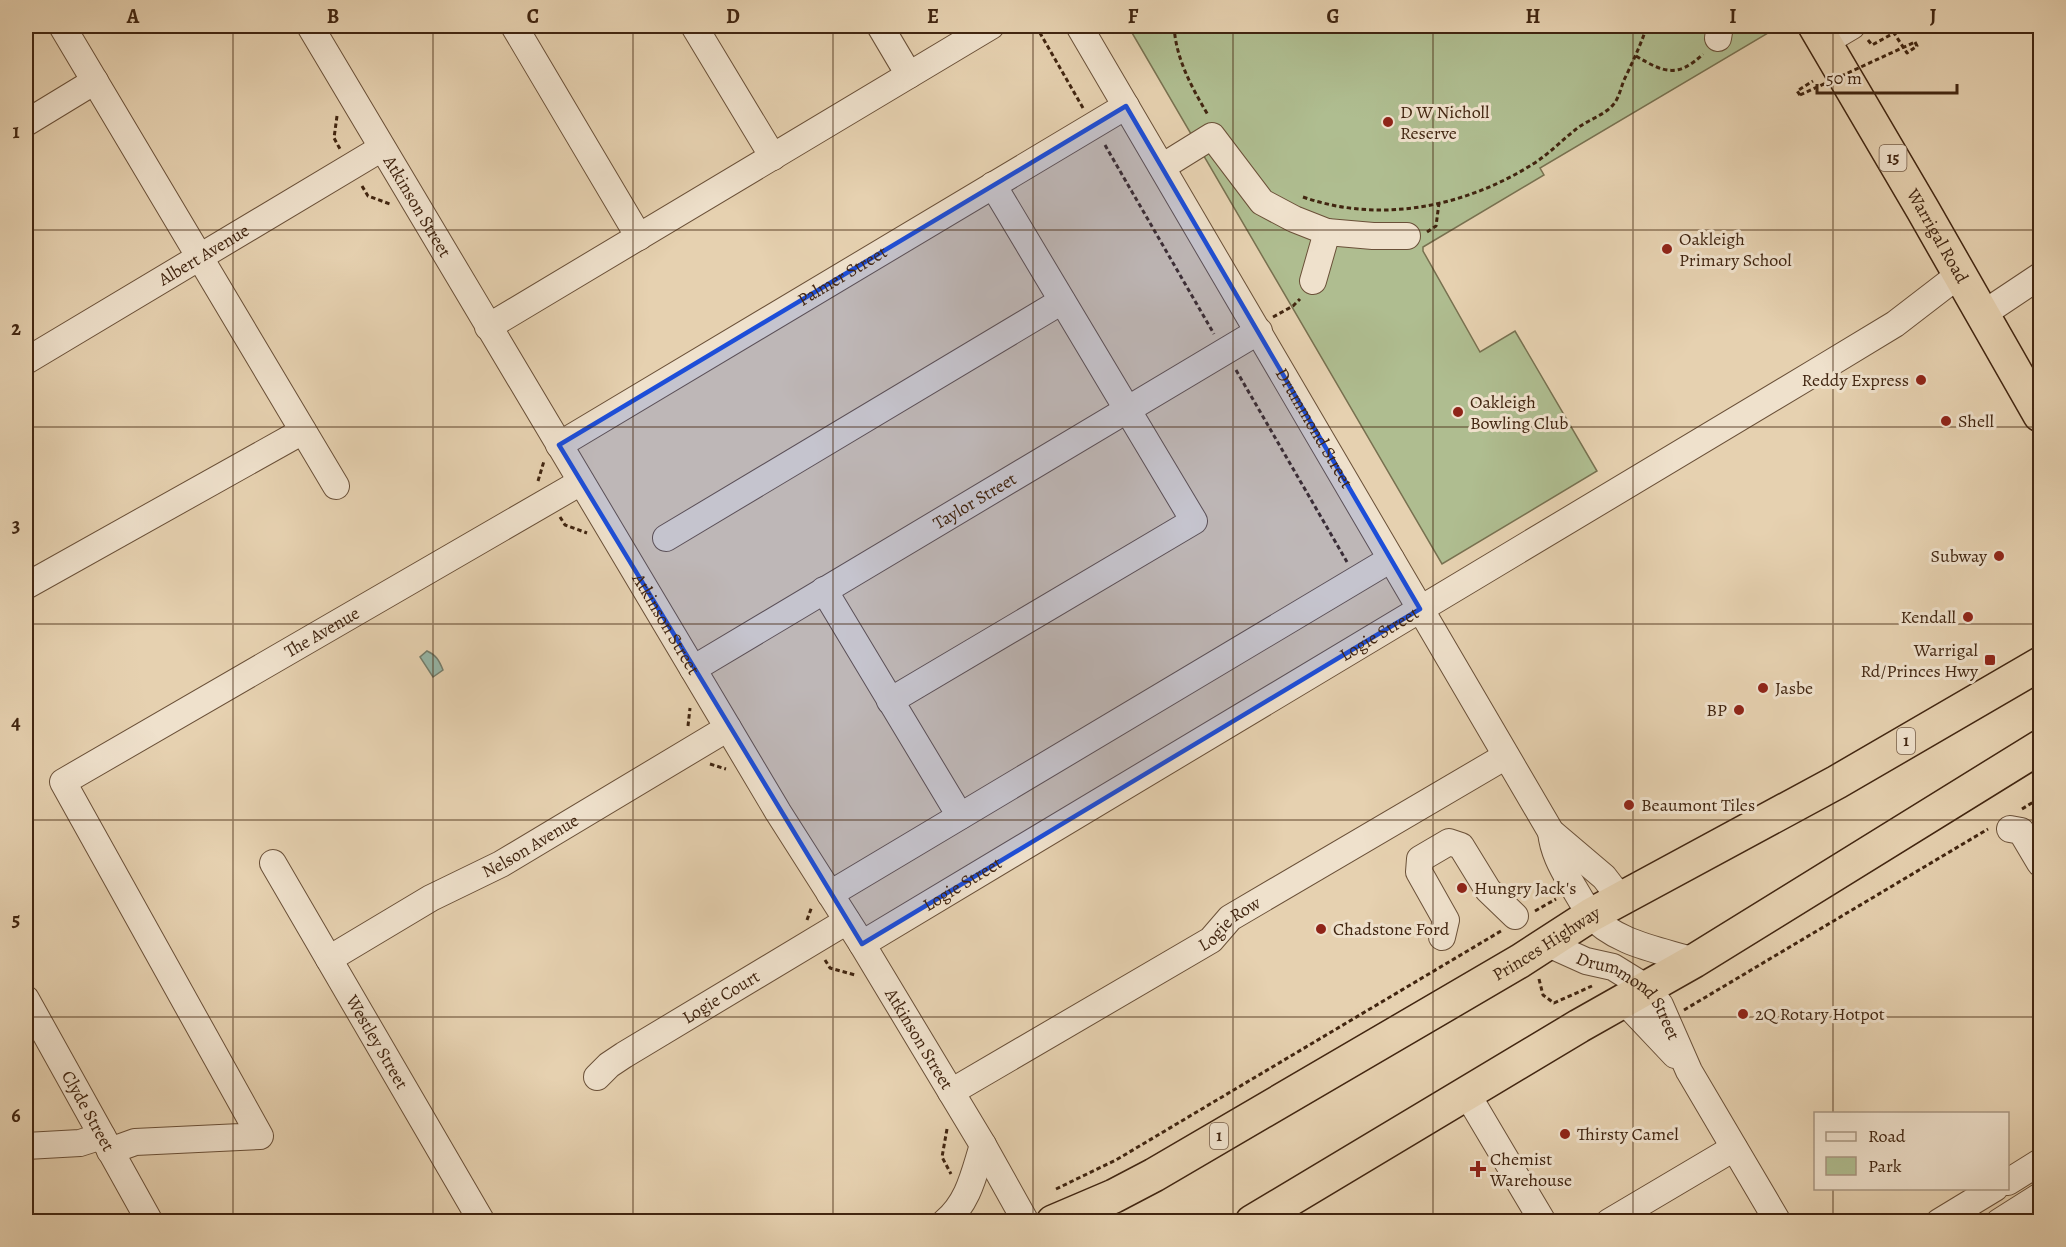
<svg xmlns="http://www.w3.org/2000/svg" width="2066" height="1247" font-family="Alegreya,serif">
	<rect width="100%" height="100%" fill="#e6d1b0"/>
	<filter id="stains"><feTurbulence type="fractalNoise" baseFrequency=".00333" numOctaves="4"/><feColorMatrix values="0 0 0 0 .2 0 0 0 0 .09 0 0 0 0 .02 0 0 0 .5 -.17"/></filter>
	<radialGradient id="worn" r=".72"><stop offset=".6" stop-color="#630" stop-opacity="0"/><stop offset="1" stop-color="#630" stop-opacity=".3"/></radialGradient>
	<path fill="#afbd90" stroke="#787150" stroke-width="1.5" d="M1128,26h652l-240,142 4,7 -121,72v4l57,101 35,-21 82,140 -155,93z"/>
	<path fill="#96b7a9" stroke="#747d6c" stroke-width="1.5" d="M427,651c9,4 12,9 16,19l-10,7 -13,-20z"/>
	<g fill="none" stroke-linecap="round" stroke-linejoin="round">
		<g stroke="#6a5038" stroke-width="28">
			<g id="minor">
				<path d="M62,26l274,460"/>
				<path id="s1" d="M310,26l383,643 85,143 84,132 121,201 43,77"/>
				<path d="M514,26l125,211"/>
				<path d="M694,26l79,131"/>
				<path d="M880,26l29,49"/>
				<path id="s2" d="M1079,26l472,806 53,45 17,22"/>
				<path d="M1718,38l2,-12"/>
				<path d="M1825,42l27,-16"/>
				<path d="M26,123l69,-42"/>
				<path d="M1162,167l50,-31 50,66 32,17 33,13 46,4h34"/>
				<path d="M1313,281l14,-49"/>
				<path d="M1983,314l57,-38"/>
				<path d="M488,327l503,-301"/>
				<path id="s3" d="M26,361l356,-213"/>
				<path id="s4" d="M559,445l567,-339"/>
				<path d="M666,538l396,-237"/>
				<path d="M26,586l277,-155"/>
				<path d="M824,590l136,226"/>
				<path id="s5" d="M693,669l566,-338"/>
				<path d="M890,701l304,-180 -201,-336"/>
				<path d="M2010,829l11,2 19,32"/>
				<path d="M1551,832c2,19 10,34 20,51 6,10 12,21 19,31 24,29 70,36 104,47"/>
				<path id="s6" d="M273,863l209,359"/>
				<path d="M830,894l561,-335"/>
				<path d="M1442,937l4,-17 -27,-48 1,-13 29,-17 12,4 27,44 27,26"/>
				<path id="s7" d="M1546,943l40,18 27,6 34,21 13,17 29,66 89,151"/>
				<path id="s8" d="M862,944l962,-577 71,-43 65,-50"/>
				<path id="s9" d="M329,959l102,-61 70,-34 227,-136"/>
				<path id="s10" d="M26,999l124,223"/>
				<path d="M1624,1001l51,54"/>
				<path id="s11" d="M597,1077l12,-12 15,-10 223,-134"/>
				<path id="s12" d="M951,1092l260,-152 19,-22 276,-162"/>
				<path d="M1467,1094l76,128"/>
				<path d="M26,1146l54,-3 22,-7"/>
				<path id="s13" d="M110,1151l25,-9 125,-6 -197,-354 518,-300"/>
				<path d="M2008,1182l32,-20"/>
				<path d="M945,1222c24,-20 29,-49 38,-77"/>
				<path d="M1609,1222l125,-74"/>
				<path d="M1939,1222l56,-34"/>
				<path d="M1999,1222l41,-26"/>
			</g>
		</g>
		<g stroke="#412510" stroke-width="36">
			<g id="highway">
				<path id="s14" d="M1815,26l108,184 117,205"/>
				<path id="s15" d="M1053,1222l61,-26 40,-21 366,-214 71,-46 246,-133 203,-118"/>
				<path d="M1252,1222l327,-196 115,-65 346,-214"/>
			</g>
		</g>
		<path stroke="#412510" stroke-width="3" stroke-dasharray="4.5 3" stroke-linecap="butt" d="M1036,26l47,82
			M1174,26c2,33 17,60 34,89
			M1868,40l4,5 22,-12 13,20 10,-7 -2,-4
			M1636,56c28,17 42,22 67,-2
			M1800,95l-3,-4 16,-10
			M337,116l-3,22 6,11
			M1105,145l109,189
			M362,186l6,10 22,8
			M1303,197c77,27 162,10 230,-33 16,-10 28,-23 42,-34 12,-10 28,-14 38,-25 7,-8 8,-20 13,-29 8,-17 15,-32 21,-50
			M1427,232l9,-6 3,-23
			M1273,317l20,-11 7,-7
			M1236,370l111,192
			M538,481l6,-20
			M560,517l5,8 22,8
			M688,726l2,-18
			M710,764l16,5
			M2022,809l18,-11
			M1535,911l21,-12
			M807,920l5,-14
			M825,960l5,8 25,7
			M1539,979l4,16 11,8 38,-17
			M1684,1010l304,-181
			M947,1129l-5,28 9,17
			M1056,1189l60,-29 385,-229"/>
		<use href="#minor" stroke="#efe1cc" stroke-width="26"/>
		<use href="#highway" stroke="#e6d1b0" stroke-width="33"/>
		<path stroke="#412510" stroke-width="3" stroke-dasharray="4.5 3" stroke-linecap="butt" d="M1800,95l115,-53"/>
	</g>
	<path fill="#1d4ed8" fill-opacity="0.2" stroke="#1d4ed8" stroke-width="4.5" stroke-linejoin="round" d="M1126,106l294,503 -558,335 -303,-499z"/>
	<path fill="none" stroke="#412510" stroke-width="1.5" stroke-opacity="0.55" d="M233,26v1196M433,26v1196M633,26v1196M833,26v1196M1033,26v1196M1233,26v1196M1433,26v1196M1633,26v1196M1833,26v1088M26,230h2014M26,427h2014M26,624h2014M26,820h2014M26,1017h2014M1833,1188v34"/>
	<g fill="#8f2418" stroke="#efe1cc" stroke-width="2">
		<circle cx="1388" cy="122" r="6"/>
		<circle cx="1667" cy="249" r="6"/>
		<circle cx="1921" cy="380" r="6"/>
		<circle cx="1458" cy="412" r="6"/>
		<circle cx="1946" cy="421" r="6"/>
		<circle cx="1999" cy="556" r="6"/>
		<circle cx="1968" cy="617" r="6"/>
		<rect x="1984" y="654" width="12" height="12" rx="3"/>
		<circle cx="1763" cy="688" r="6"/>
		<circle cx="1739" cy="710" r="6"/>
		<circle cx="1629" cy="805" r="6"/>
		<circle cx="1462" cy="888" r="6"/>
		<circle cx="1321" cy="929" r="6"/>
		<circle cx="1743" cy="1014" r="6"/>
		<circle cx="1565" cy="1134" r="6"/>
		<path d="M1475 1160h6v6h6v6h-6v6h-6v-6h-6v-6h6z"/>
	</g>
	<g text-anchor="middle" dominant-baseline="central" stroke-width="6" stroke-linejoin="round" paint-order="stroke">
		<g fill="#efe1cc" stroke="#755d48" stroke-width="1.5">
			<rect x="1879.5" y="145" width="27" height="26" rx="4.5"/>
			<rect x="1897" y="728" width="18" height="26" rx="4.5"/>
			<rect x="1210" y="1123" width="18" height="26" rx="4.5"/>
		</g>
		<g font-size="16" font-weight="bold" fill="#412510">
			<text x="1893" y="158">15</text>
			<text x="1906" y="741">1</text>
			<text x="1219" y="1136">1</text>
		</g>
		<g font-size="18" fill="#412510" stroke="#efe1cc" text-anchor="start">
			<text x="1400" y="112">D W Nicholl<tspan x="1400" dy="21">Reserve</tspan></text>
			<text x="1679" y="239">Oakleigh<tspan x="1679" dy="21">Primary School</tspan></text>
			<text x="1909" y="380" text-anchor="end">Reddy Express</text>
			<text x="1470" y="402">Oakleigh<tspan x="1470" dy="21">Bowling Club</tspan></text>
			<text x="1958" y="421">Shell</text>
			<text x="1987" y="556" text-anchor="end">Subway</text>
			<text x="1956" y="617" text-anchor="end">Kendall</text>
			<text x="1978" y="650" text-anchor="end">Warrigal<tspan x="1978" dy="21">Rd/Princes Hwy</tspan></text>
			<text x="1775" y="688">Jasbe</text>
			<text x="1727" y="710" text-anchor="end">BP</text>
			<text x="1641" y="805">Beaumont Tiles</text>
			<text x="1474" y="888">Hungry Jack's</text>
			<text x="1333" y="929">Chadstone Ford</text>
			<text x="1755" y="1014">2Q Rotary Hotpot</text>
			<text x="1577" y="1134">Thirsty Camel</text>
			<text x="1490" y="1159">Chemist<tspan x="1490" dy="21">Warehouse</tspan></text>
		</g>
		<g font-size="18" fill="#412510" stroke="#efe1cc">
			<text stroke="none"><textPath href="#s1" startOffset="210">Atkinson Street</textPath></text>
			<text stroke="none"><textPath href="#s14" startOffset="243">Warrigal Road</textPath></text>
			<text stroke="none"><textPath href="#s3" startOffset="207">Albert Avenue</textPath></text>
			<text stroke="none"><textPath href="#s4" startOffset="330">Palmer Street</textPath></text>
			<text stroke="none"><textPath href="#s2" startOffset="466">Drummond Street</textPath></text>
			<text stroke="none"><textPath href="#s5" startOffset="328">Taylor Street</textPath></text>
			<text stroke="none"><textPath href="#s1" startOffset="696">Atkinson Street</textPath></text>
			<text stroke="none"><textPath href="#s13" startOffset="856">The Avenue</textPath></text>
			<text stroke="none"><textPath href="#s8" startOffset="603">Logie Street</textPath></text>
			<text stroke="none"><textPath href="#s9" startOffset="231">Nelson Avenue</textPath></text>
			<text stroke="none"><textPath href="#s8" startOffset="117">Logie Street</textPath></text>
			<text stroke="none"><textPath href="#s12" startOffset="326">Logie Row</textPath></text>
			<text stroke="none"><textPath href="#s15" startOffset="567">Princes Highway</textPath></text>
			<text stroke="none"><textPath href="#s11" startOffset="148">Logie Court</textPath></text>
			<text stroke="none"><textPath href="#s7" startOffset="102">Drummond Street</textPath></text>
			<text stroke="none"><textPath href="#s1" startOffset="1182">Atkinson Street</textPath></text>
			<text stroke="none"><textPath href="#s6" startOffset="207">Westley Street</textPath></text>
			<text stroke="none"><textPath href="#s10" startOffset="128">Clyde Street</textPath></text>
		</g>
	</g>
	<rect width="2066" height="1247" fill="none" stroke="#e6d1b0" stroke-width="66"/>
	<rect x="1814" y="1112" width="195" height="78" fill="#efe1cc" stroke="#a99681" stroke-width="1.5"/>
	<rect x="1826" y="1132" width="30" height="9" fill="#efe1cc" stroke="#a99681" stroke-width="1.5"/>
	<text x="1868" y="1142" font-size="18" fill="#412510">Road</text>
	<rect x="1826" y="1157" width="30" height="18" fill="#afbd90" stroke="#a99681" stroke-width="1.5"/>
	<text x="1868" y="1172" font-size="18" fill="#412510">Park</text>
	<path d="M1817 84v9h140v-9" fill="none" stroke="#412510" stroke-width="3"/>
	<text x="1826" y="84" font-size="18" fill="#412510" stroke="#efe1cc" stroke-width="4.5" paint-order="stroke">50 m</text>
	<rect x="33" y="33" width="2000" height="1181" fill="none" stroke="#412510" stroke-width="2"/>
	<g font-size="20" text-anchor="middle" font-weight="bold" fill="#412510">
		<text x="133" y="23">A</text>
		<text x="333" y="23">B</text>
		<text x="533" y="23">C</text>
		<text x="733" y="23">D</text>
		<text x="933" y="23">E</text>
		<text x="1133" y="23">F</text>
		<text x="1333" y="23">G</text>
		<text x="1533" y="23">H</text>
		<text x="1733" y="23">I</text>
		<text x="1933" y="23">J</text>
		<text x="16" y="138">1</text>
		<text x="16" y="335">2</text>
		<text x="16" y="532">3</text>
		<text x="16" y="729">4</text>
		<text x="16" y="926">5</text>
		<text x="16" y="1122">6</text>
	</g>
	<rect width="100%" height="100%" filter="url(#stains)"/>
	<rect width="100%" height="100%" fill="url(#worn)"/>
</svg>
